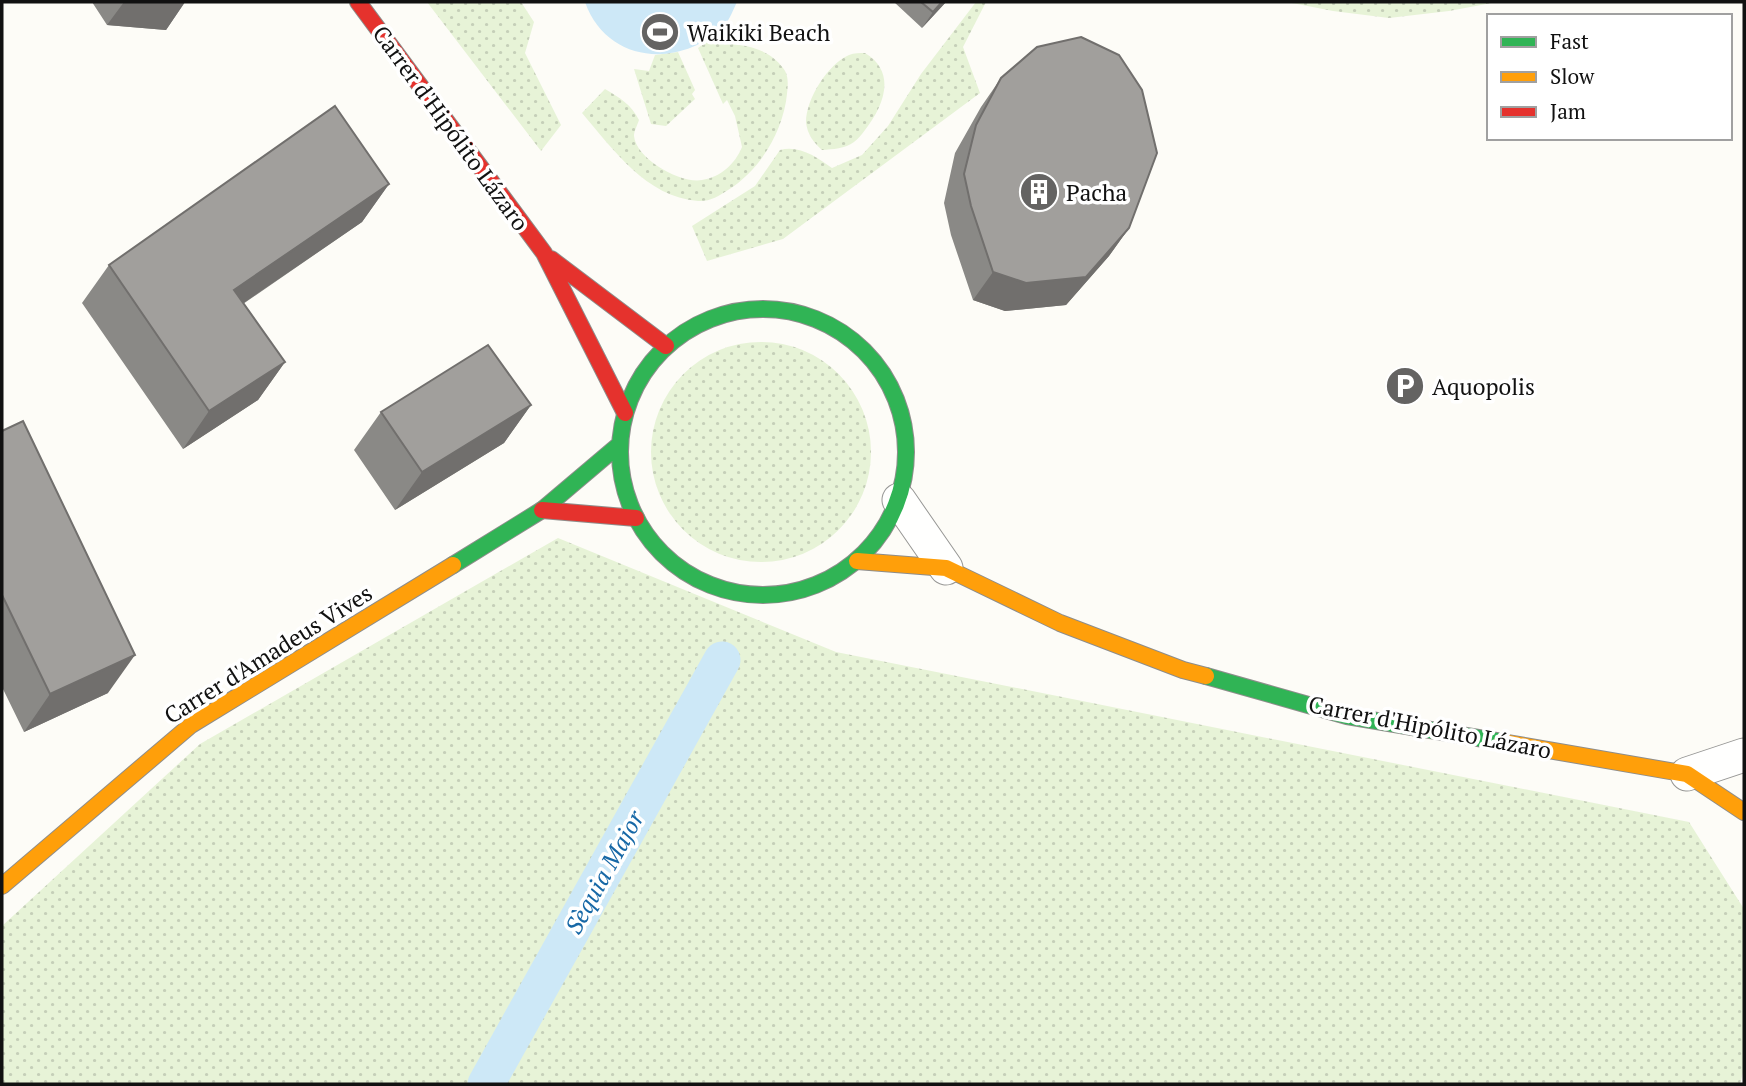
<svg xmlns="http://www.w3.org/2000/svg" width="1746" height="1086" font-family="'PT Serif',serif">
	<defs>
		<pattern id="grass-dots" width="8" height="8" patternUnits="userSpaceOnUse" patternTransform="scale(1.75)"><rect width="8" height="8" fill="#e7f3d7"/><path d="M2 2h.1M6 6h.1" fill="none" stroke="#c5cfb8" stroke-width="1.8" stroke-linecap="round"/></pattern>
	</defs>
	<rect width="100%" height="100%" fill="#fdfcf7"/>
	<path fill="url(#grass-dots)" d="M427,2h94l13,20 -9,31 36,72 -20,26z
		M976,2h10l-23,45 17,46 -197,146 -76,22 -15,-35 63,-40 25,-36c20,-5 36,7 52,18l30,-13 26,-29 33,-52z
		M1287,2h210l-48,9 -60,7 -56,-7z
		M712,38l4,4c25,3 51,4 67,26 6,7 5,17 4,26 -4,38 -27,76 -59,96 -9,6 -19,12 -30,11 -52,-4 -85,-52 -116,-88l23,-24c15,9 26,15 34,31 -2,6 -5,11 -5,16 2,23 47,48 68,44 19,-3 33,-16 40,-33l-7,-31 -8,-16 -4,4 -25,-56z
		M678,52l17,38 -3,4 3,5 -29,27 -15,-2 -17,-55 15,2 6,-16z
		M865,53c32,19 19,53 0,77 -3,4 -7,9 -11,12 -9,7 -21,7 -32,8 -8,-7 -15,-16 -16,-28 0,-23 22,-58 43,-67 5,-2 11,-2 16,-2z
		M651 452a110 110 0 1 1 220 0a110 110 0 1 1-220 0Z
		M558,538l278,114 853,170 55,87v160l-4,15h-1738v-158l198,-182z"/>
	<path fill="#cde8f7" d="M585,2h152c-4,8 -7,17 -13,24 -44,43 -117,38 -139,-24z"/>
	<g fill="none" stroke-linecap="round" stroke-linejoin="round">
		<path stroke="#cde8f7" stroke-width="37" d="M486,1084l236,-424"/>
		<g stroke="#979795" stroke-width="35">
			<path id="street" d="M899,500l47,68
				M1687,774l57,-19"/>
		</g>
		<g stroke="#8e8d8b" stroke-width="18">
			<path id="fast" d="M620 452a143 143 0 1 1 286 0a143 143 0 1 1-286 0Z
				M453,565l89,-55 78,-66
				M1206,676l141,40 155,26"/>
		</g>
		<g stroke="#8e8d8b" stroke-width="18">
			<path id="slow" d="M857,561l89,7 114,55 123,47 23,6
				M1502,742l185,32 57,38
				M2,886l189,-161 262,-160"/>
		</g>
		<g stroke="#8e8d8b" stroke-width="18">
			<path id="jam" d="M358,2l186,251 81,160
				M551,259l115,87
				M542,510l94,8"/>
		</g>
		<use href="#street" stroke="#fffffe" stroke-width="33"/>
		<use href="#fast" stroke="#30b455" stroke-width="16"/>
		<use href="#slow" stroke="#ff9f0a" stroke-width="16"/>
		<use href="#jam" stroke="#e5322d" stroke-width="16"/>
	</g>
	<path fill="#8a8986" d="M92,2h93l-19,28 -59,-5z
		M894,2h52l-24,26z
		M1001,78l128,150 -20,28 -43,49 -61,6 -32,-11 -22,-65 -7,-32 11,-50 26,-46z
		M389,184l-27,38 -119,82 42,58 -27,38 -75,49 -101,-146 27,-38z
		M531,405l-27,38 -109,67 -41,-60 27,-38z
		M2,431l106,262 -84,39 -22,-45z"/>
	<path fill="#716f6d" d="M124,2h61l-19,28 -59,-5z
		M942,2h4l-24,26 11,-16z
		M389,184l-27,38 -155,106 27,-38z
		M1129,228l-20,28 -43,49 -61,6 -32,-11 20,-28z
		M285,362l-27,38 -75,49 26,-38z
		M531,405l-27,38 -109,67 27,-38z
		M135,655l-27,38 -84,39 26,-38z"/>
	<path fill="#a19f9c" stroke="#716f6d" stroke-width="2" d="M921,2h21l-9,10z
		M1081,37l38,18 23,35 15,63 -28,75 -43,49 -60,6 -33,-11 -22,-66 -7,-32 12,-49 25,-47 36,-31z
		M335,106l54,78 -155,106 51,72 -76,49 -100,-146z
		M488,345l43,60 -109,67 -41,-60z
		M23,421l112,234 -85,39 -48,-99v-164z"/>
	<defs>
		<g id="stadium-disc" transform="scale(2.0125)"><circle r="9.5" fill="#646362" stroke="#fff"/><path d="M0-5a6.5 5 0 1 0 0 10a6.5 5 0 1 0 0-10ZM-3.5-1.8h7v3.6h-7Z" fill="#fff"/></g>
		<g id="building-disc" transform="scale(2.0125)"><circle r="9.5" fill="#646362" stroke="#fff"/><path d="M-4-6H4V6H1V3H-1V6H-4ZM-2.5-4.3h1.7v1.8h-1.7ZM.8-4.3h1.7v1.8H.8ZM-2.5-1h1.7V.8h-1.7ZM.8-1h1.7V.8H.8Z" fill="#fff"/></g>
		<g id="parking-disc" transform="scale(2.0125)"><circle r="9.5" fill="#646362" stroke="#fff"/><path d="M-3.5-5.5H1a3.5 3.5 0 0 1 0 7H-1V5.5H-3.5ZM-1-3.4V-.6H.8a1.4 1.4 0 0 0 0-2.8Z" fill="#fff"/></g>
	</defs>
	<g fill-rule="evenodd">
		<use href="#stadium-disc" x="660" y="32"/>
		<use href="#building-disc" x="1039" y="192"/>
		<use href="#parking-disc" x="1405" y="386"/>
	</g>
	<g text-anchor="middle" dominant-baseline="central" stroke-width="7" stroke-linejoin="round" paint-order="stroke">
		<g font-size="23" fill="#111" stroke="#fff" text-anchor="start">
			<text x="687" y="32">Waikiki Beach</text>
			<text x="1066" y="192">Pacha</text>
			<text x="1432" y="386">Aquopolis</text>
		</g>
		<g font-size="23" fill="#111" stroke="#fff">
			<text transform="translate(451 128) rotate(54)">Carrer d'Hipólito Lázaro</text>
			<text transform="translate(268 654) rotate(-32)">Carrer d'Amadeus Vives</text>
			<text transform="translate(1430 727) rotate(11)">Carrer d'Hipólito Lázaro</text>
		</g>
		<g font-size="24" font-style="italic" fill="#1768a6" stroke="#fff">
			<text transform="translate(604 872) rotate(-61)">Sèquia Major</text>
		</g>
	</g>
	<rect width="1746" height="1086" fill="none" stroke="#111111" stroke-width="7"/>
	<rect x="1487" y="14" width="245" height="126" fill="#ffffff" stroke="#a0a0a0" stroke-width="2"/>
	<rect x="1501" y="37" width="35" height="10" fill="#30b455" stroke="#a0a0a0" stroke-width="2"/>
	<text x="1550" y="49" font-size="21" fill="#111111">Fast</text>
	<rect x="1501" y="72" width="35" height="10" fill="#ff9f0a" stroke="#a0a0a0" stroke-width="2"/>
	<text x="1550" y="84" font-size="21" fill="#111111">Slow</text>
	<rect x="1501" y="107" width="35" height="10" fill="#e5322d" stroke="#a0a0a0" stroke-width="2"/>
	<text x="1550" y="119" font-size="21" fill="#111111">Jam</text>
</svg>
